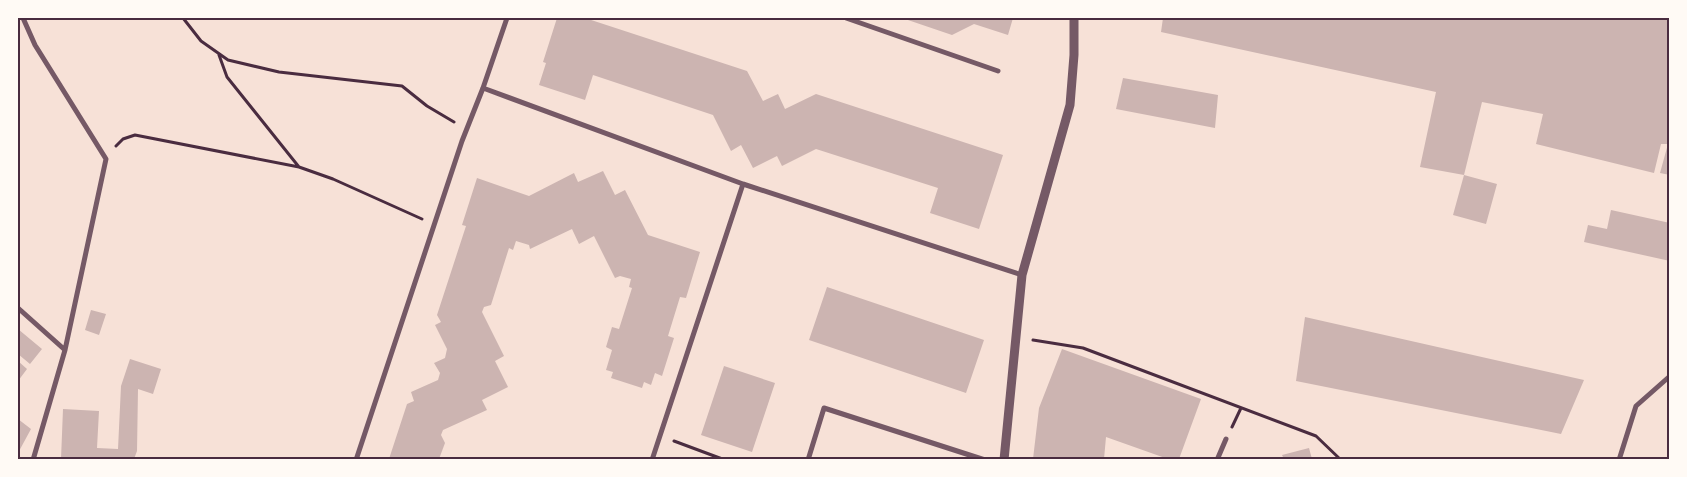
<svg xmlns="http://www.w3.org/2000/svg" width="1687" height="477" font-family="Roboto,sans-serif">
	<rect width="100%" height="100%" fill="#f7e1d7"/>
	<path fill="#ccb4b1" d="M557,18h28l162,53 16,30 15,-7 7,15 31,-15 187,61 -24,74 -49,-16 8,-25 -122,-39 -34,17 -5,-10 -24,12 -12,-23 -10,6 -18,-36 -120,-40 -8,25 -46,-15 7,-22 -3,-1z
		M902,18h111l-5,17 -34,-11 -22,11z
		M1163,18h507v157l-10,-2 8,-29h-7l-7,29 -118,-29 7,-30 -61,-12 -18,73 -44,-8 16,-75 -275,-60z
		M1123,78l95,17 -3,33 -99,-19z
		M603,171l12,24 10,-5 23,45 52,17 -14,46 -6,-1 -12,39 6,2 -12,38 -7,-3 -4,12 -7,-3 -2,6 -31,-10 2,-6 -7,-2 6,-20 -6,-3 6,-20 7,2 13,-41 -3,-1 2,-8 -11,-3 -5,2 -21,-42 -15,8 -7,-15 -42,20 -1,-4 -13,-4 -3,9 -4,-2 -18,57 -7,2 -2,5 22,44 -9,5 13,26 -26,13 5,10 -44,20 -2,5 4,8 -6,16h-50l18,-55 7,-3 -3,-9 27,-12 2,-7 -6,-10 11,-5 2,-9 -12,-24 6,-3 -4,-7 29,-89 -4,-1 15,-47 52,18 45,-23 4,9z
		M1464,175l33,9 -11,40 -33,-9z
		M1611,210l59,13v38l-86,-19 4,-17 19,4z
		M827,287l157,53 -18,53 -157,-53z
		M91,310l15,4 -7,21 -14,-5z
		M1305,317l279,63 -23,54 -265,-53z
		M18,329l24,20 -12,15 -12,-10z
		M1062,349l139,50 -22,60h-11l-62,-22 -2,22h-71l6,-51z
		M130,359l31,10 -8,25 -15,-5 -1,62 -3,8h-73l2,-50 36,2 -2,37 21,1 3,-63z
		M18,361l9,8 -9,12z
		M724,366l51,17 -23,69 -51,-17z
		M18,419l13,10 -13,24z
		M1309,448l3,11h-28l-2,-4z"/>
	<g fill="none" stroke-linecap="round" stroke-linejoin="round">
		<path stroke="#4a2c40" stroke-width="3" d="M183,18l18,23 27,19 51,12 123,14 25,20 27,16
			M219,55l8,22 72,90
			M116,146l7,-7 12,-4 164,32 34,12 89,40
			M1033,340l50,8 233,88 25,24
			M1232,427l9,-19
			M674,441l51,19"/>
		<path stroke="#755966" stroke-width="5" d="M23,18l12,27 71,114 -41,191
			M846,18l152,53
			M483,88l260,96 279,91
			M18,308l47,42 -32,110
			M356,460l106,-319 21,-53 24,-70
			M652,460l91,-276
			M808,460l16,-52 161,52
			M1217,460l9,-21
			M1619,460l17,-54 34,-30"/>
		<path stroke="#755966" stroke-width="9" d="M1004,460l18,-185 48,-170 4,-50v-37"/>
	</g>
	<rect width="1687" height="477" fill="none" stroke="#fffaf5" stroke-width="38"/>
	<rect x="19" y="19" width="1649" height="439" fill="none" stroke="#4a2c40" stroke-width="2"/>
</svg>
